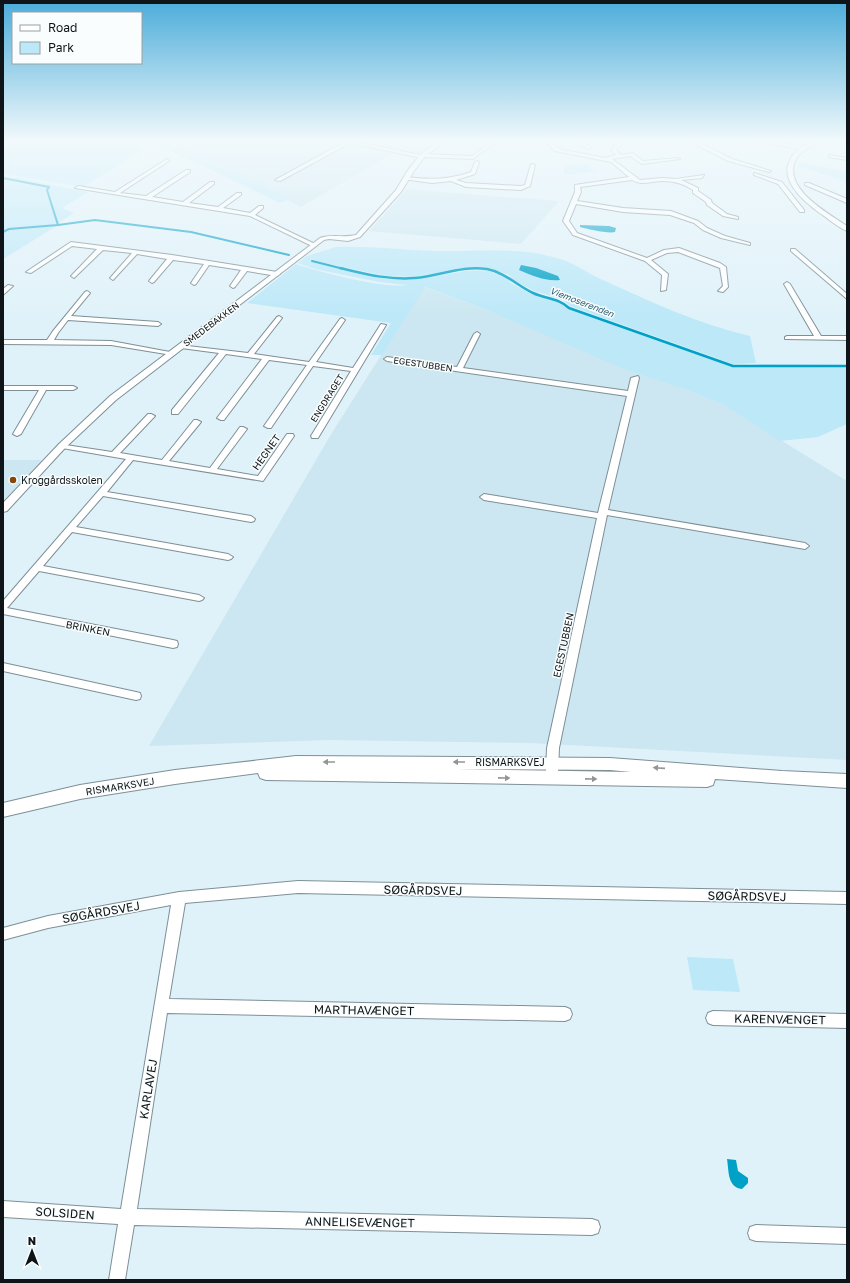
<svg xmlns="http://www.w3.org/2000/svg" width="850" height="1283" font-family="'Golos Text',sans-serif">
	<rect width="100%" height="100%" fill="#e0f2f9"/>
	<path fill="#cce7f1" d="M170,140h271l-26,18 -22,-5 -92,54z
		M407,189l152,12 -38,43 -152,-13z
		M424,287l59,21 241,97 123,76v279l-317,-17 -201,-3 -180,6 181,-310z
		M3,460h39l-39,41z"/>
	<path fill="#bce8f8" d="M3,140h166l121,59 -10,4 -115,-55 -17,-1 -65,40 -80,-13z
		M799,162l48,10v10l-49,-16z
		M585,163l10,9 -30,3 -2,-9z
		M13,177l75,15 -26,16 12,5 -17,11h3l-57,35v-80z
		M336,247c34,-1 67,3 100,4 42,1 84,-5 124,8 15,4 28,15 43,21 48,22 95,44 147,56l6,27 -23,1 -163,-58 -8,-7 -28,-8 -19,-10 -6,-6 -24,-8 -25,2 -47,8 -27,-1 -71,-15 -3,1 75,17 15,-1 9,2 55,-9 19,-1 20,6 6,7 20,11 32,9 8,6 164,58 27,-3 85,1v59l-29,13 -38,4 -56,-36 -42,-17 -58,-19 -141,-61 -58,-21 -43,68h-11l20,-32 -144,-20 49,-39c24,8 88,25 111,21l-28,-3 -64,-13 -17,-6 9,-7z
		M687,957l46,2 7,33 -47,-2z"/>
	<path fill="#00a1c6" d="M580,225l29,1 7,2 -1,4c-6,2 -28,-3 -35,-5z
		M521,265l15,3 22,8 2,4c-14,2 -29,-5 -41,-10z
		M727,1159l9,1 2,11 10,7v5l-6,6c-15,-2 -13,-18 -15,-30z"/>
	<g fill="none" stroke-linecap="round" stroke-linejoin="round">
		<path stroke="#00a1c6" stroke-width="2" d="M3,178l46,9 -2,3 11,35 37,-5 96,12 98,23
			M3,232l6,-3 49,-4
			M312,261l32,8"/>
		<path stroke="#00a1c6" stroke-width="2.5" d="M340,268c26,6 47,12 75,10 24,-2 48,-13 72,-9 17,3 31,17 46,24 13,6 26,5 36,15l164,58h114"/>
		<g stroke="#7e8f96" stroke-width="2">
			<path id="minor" d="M338,140h8l75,15 2,-1 49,2 22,-16h5l-26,19 -49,-2 -2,1 -72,-15 -70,38 -5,-1 70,-38z
				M546,140h5l8,9 46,9 11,-3 -5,-5 10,-10h5l-10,10 5,5 12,-2 10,8 35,-3 2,1 -38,5 -12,-8 -18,3 28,21 22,-2 14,1 28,-4 -2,3 -21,2 17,8v3l13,9 1,3 15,11 11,3v2l-15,-3 -16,-11 -1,-3 -13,-9v-3c-9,-6 -19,-9 -30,-9 -11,0 -22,5 -31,-1l-52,7 1,5 -4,9 46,7 48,3 27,10 9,7 18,8 25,7v2l-29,-7 -18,-8 -9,-7 -24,-8 -47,-3 -47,-8 -7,17 8,12 70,25 17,-8 15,-2 41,15 6,4 2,20 -5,5 -5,-1 5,-5 -3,-18 -42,-16 -11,1 -16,7 17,14 -2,16 -5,1 1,-16 -17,-14 -72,-26 -10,-14 12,-29v-7l54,-8 -18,-15 -56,-11 -9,-9z
				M576,140h5l10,8 -4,1z
				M676,140h18l38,19 39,12 -2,1 -41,-11 -37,-19z
				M829,155l18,3v2l-18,-3z
				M167,159l2,2 -49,32 26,3 40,-26h4v2l-38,25 31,5 27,-20h4v2l-25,19 29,4 19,-14h4v2l-18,13 27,5 9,-7h4v2l-8,7 62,30 -5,1 -62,-30 -175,-28 3,-2 37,6z
				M477,161l2,1 -4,12 -19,6 10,3 55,3 4,-1 6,-21 4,1 -5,21 -9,4 -55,-3 -15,-6 -19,2 -29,-4 3,-2c23,3 42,3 65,-5l4,-10z
				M754,173l28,9 22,28v2h-4l-22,-28 -24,-9z
				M805,183h4l38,16v4l-42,-18z
				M71,242l101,13 105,17 3,2 -3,2 -30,-5 -12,16 -2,1 -3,-2 11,-16 -32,-5 -13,19 -2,1 -3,-2 13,-19 -31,-4 -19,22 -2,1 -3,-2 18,-22 -30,-5 -24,26 -3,-2 1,-1 21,-24 -29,-3 -29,28 -3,-2 1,-1 25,-26 -25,-3 -41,27 -5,-1z
				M791,249h4l52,45v5l-56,-48z
				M787,282l3,2 31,52h26v4l-62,-1v-2l2,-1h27l-30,-52z
				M8,285l5,1 -10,9v-6z
				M87,291l3,2 -19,23 87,6 3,2 -3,2 -90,-6 -10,13 -4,7 57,1 59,11 3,2 -1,1 -61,-10 -108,-1v-4h44l6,-9 32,-39z
				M279,316l3,2 -28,36 55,8 31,-43 2,-1 3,2 -29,42 37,6 28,-44 5,1 -68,113h-6l-1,-2 40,-65 -38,-5 -42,62h-3l-4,-2 43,-61 -38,-5 -45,60h-3l-4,-2 45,-59 -36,-5 -48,60h-6v-4l47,-57 -38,-5 -2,-1v-2l69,8 29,-36z
				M477,332l3,2 -17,34 165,23 3,-13 7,-2 1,2 -31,132 197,33 4,3 -4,3 -198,-34 -48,233 -1,23 -2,3 -4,2 -4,-2 -2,-3 1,-23 50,-230 -113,-18 -4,-3 4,-3 114,19 29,-117 -240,-35 -3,-2 3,-2 70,10 17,-33z
				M3,386h70l4,2 -4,2h-27l-25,44 -4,2 -4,-2 26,-44h-36z
				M148,414h3l4,2 -35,37 42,7 32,-40h3l4,2 -32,39 41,7 30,-41h3l4,2 -30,40 41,7 29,-42h6l1,2 -31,45 -130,-21 -26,32 144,24 4,3 -1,2 -3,1 -148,-26 -27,31 152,27 5,3 -2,2 -3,1 -156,-28 -29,34 156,29 5,3 -2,2 -3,1 -160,-30 -32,37 166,32 4,1 1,3 -1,3 -4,1 -170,-34v-13l123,-142 -64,-11 -4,-2 1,-2 53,8z
				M3,663l133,29 4,1 1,3 -1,3 -4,1 -133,-29z
				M298,881l549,11v12l-549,-11 -113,10 -16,96 396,8 5,2 2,5 -2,5 -5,2 -398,-8 -30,196 455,10 6,2 2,6 -2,6 -6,2 -458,-10 -9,55h-16l9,-56 -115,-7v-16l118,8 50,-304 -123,23 -45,12v-12l45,-12 131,-24z
				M713,1011l134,3v14l-134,-3 -5,-2 -2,-5 2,-5z
				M756,1225l91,3v16l-91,-3 -6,-2 -2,-6 2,-6z"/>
		</g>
		<g stroke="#7e8f96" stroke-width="2">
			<path id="tertiary" d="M441,140h7l-23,16 -11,15 -13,21 -41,45 -12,4 -19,-2 -5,1 -208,160 -51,48 -58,63 -4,1v-9l56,-59 51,-48 210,-158c12,-4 23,0 36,-3l40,-45 12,-20 13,-16z
				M749,140h13l41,6 10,-6h7c-7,7 -19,10 -24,19 -15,29 32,54 51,67v5c-8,-3 -16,-10 -23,-15 -22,-15 -54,-42 -25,-67z"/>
		</g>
		<g stroke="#7e8f96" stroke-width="2">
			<path id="secondary" d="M296,756l314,2 172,13 65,3v14l-132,-9 -2,6 -6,2 -441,-7 -6,-2 -2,-5 -83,11 -95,15 -77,18v-14l77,-18 95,-15zM456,769l154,1 21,2z"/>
		</g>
		<use href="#minor" fill="#fff" fill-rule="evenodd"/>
		<use href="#tertiary" fill="#fff" fill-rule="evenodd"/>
		<use href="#secondary" fill="#fff" fill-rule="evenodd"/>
	</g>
	<defs><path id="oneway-solid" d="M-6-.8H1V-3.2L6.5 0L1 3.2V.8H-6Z"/></defs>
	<g fill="#939597">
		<use href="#oneway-solid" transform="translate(329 762) rotate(-180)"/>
		<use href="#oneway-solid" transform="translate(459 762) rotate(-180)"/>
		<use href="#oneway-solid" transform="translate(659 768) rotate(-176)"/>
		<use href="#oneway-solid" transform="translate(504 778) rotate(1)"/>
		<use href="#oneway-solid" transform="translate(591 779) rotate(1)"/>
	</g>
	<linearGradient id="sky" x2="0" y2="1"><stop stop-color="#4bacda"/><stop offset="0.44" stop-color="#f1f9fc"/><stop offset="1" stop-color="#f1f9fc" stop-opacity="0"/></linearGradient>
	<rect width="850" height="319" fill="url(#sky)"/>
	<circle fill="#854608" stroke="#f9fdfe" stroke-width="1.5" cx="13" cy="480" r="4"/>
	<g text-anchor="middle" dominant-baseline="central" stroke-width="3" stroke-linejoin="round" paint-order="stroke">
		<g font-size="9" font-style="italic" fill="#2a5d6e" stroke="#f9fdfe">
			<text transform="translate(582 302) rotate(21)">Viemoserenden</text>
		</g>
		<g font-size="9" fill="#0e1417" stroke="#f9fdfe">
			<text transform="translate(211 324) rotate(-37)">SMEDEBAKKEN</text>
			<text transform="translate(423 364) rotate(8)">EGESTUBBEN</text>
			<text transform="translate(327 398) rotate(-58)">ENGDRAGET</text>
		</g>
		<g font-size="10" fill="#0e1417" stroke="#f9fdfe">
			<text transform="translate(266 452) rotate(-55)">HEGNET</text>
			<text transform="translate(88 628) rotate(11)">BRINKEN</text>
			<text transform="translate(563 645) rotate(-78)">EGESTUBBEN</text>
			<text x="510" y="762">RISMARKSVEJ</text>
			<text transform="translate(120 786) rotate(-9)">RISMARKSVEJ</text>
		</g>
		<g font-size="10" fill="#0e1417" stroke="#f9fdfe" text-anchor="start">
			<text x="21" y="480">Kroggårdsskolen</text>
		</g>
		<g font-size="12" fill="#0e1417" stroke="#f9fdfe">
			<text transform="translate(423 890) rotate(1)">SØGÅRDSVEJ</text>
			<text transform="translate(747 896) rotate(1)">SØGÅRDSVEJ</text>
			<text transform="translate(101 912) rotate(-10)">SØGÅRDSVEJ</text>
			<text transform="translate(364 1010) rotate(1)">MARTHAVÆNGET</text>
			<text transform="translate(780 1019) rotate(1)">KARENVÆNGET</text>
			<text transform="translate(148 1089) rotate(-81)">KARLAVEJ</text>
			<text transform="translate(65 1213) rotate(4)">SOLSIDEN</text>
			<text transform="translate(360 1222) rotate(1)">ANNELISEVÆNGET</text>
		</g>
	</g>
	<rect width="850" height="1283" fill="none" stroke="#0e1417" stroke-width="8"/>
	<rect x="12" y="12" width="130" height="52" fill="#f9fdfe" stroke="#9ba0a2"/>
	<rect x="20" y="25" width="20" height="6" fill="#ffffff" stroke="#9ba0a2"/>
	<text x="48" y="32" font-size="12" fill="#0e1417">Road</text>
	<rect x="20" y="42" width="20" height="12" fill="#bce8f8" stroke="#9ba0a2"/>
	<text x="48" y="52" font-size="12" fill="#0e1417">Park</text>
	<g transform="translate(32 1251)" stroke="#f9fdfe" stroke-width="3" paint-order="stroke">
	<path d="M0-3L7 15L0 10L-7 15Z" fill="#0e1417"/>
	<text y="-6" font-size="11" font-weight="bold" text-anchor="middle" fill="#0e1417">N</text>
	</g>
</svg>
